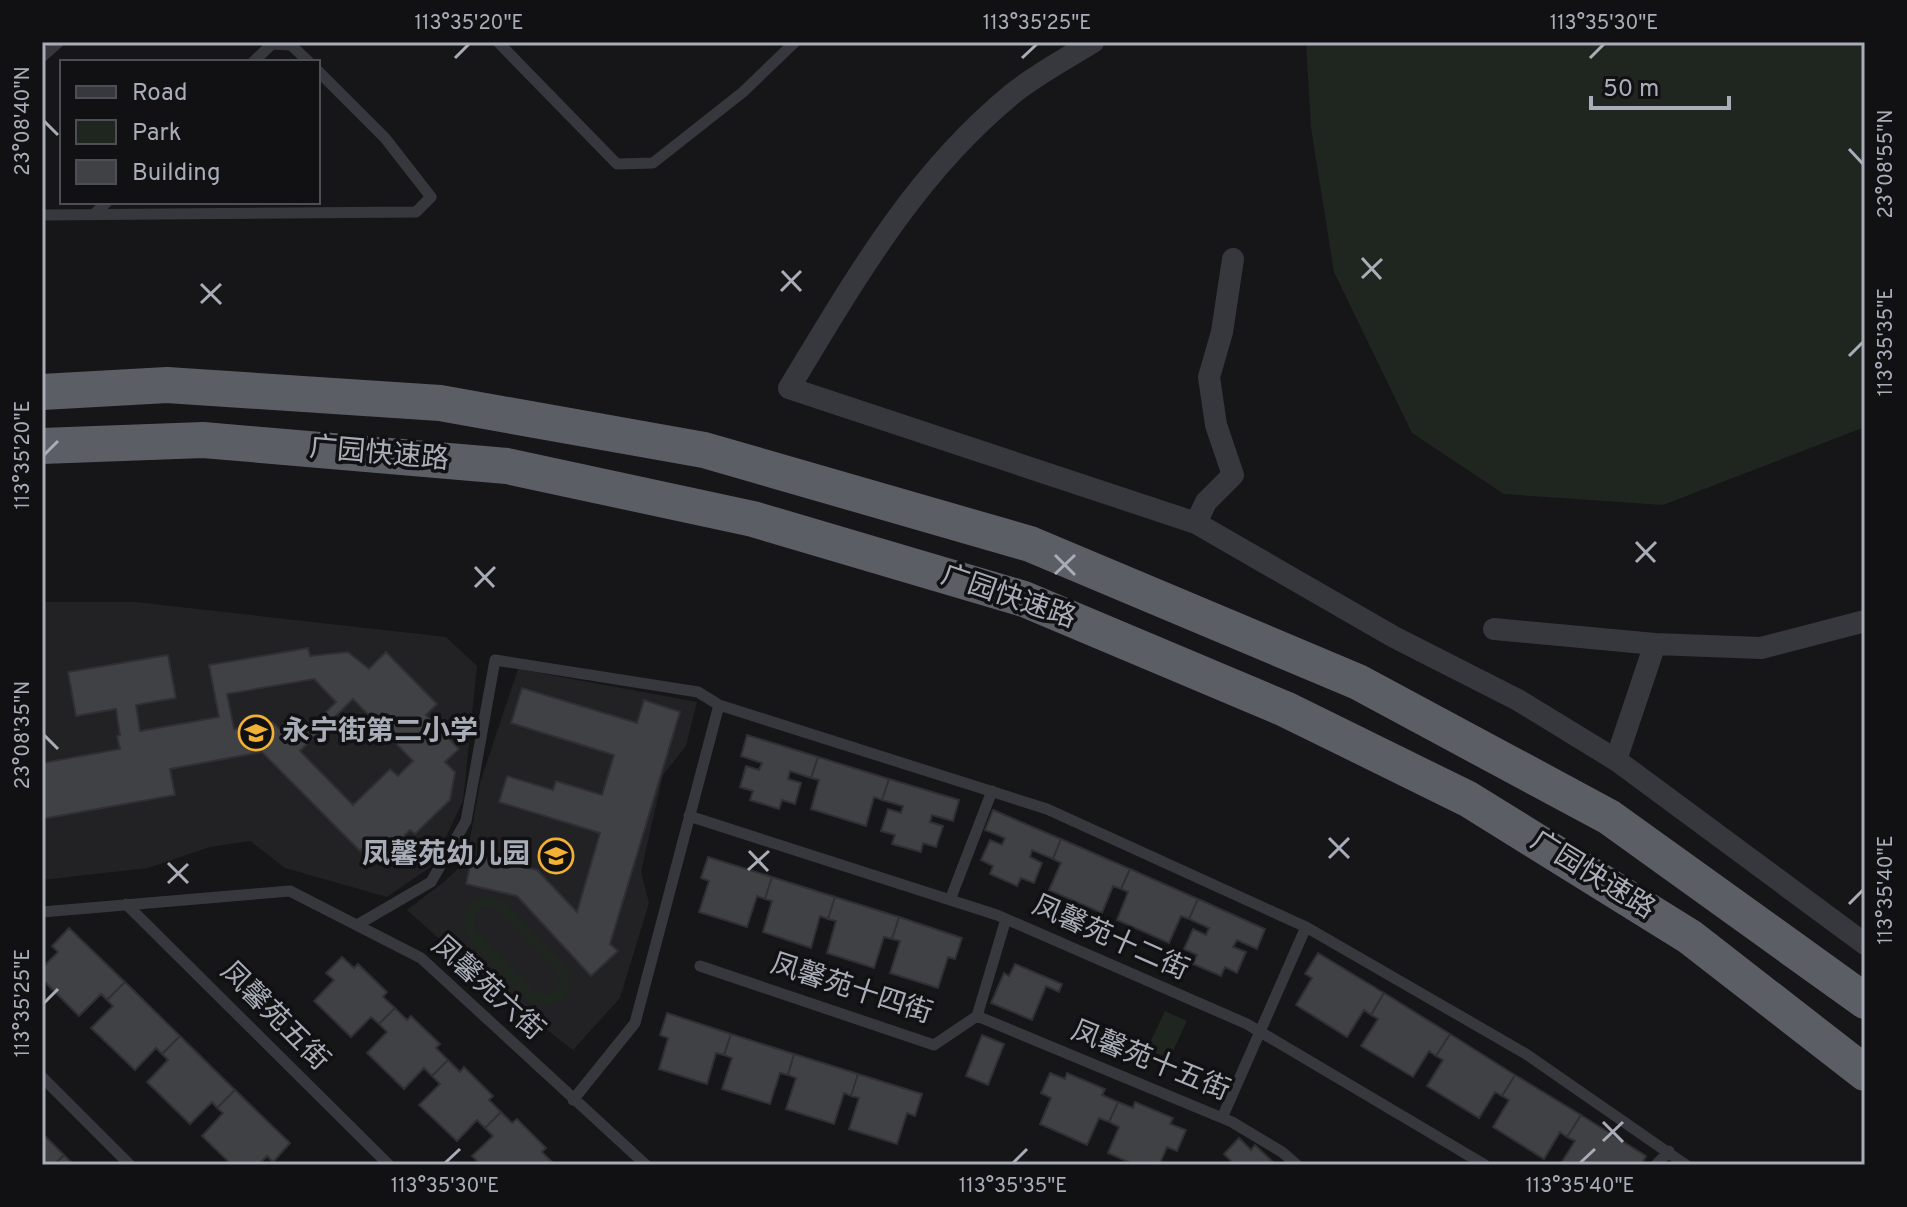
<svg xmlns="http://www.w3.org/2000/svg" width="1907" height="1207" font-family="Overpass,'Noto Sans SC',sans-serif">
	<rect width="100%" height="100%" fill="#161618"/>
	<path fill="#222225" d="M42,602h93l311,35 31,29 -14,135 -31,65 -45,31 -102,-29 -35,-27 -40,6 -62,21 -106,12z
		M518,669l179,33 -11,44 -23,29 -22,97 8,31 -29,95 -47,52 -69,-53 -97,-87 38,-29 21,-20 14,-78z"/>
	<path fill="#1e261f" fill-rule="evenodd" d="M1306,42h559v385l-202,78 -159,-11 -92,-61 -78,-161 -23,-144z
		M489,895l18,8 62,67c2,10 2,21 -7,29 -7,7 -19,9 -29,5 -14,-7 -60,-58 -69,-73 -4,-20 5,-33 25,-36zM489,906l11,5 55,58 4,11 -4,11 -11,4 -11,-5 -55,-58 -4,-5 1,-11 8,-9z
		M1165,1011l22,10 -18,38 -22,-10z"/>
	<path fill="#404145" stroke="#303034" stroke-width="2" fill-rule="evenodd" d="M308,648l2,8 38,-4 21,17 17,-17 51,52 -11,11 33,34 -14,13 10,10 -5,28 -35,34 -5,-4 -16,16 5,5 -15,14 -19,-19 -5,5 -98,-99 -92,17 5,26 -133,24v-56l78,-14 -3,-13 3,-1 -4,-26 -40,7 -8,-44 100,-17 8,43 -40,7 4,26 79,-14 -10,-52zM314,679l22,23 -42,42 -21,-22 -39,7 -7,-35zM353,699l60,62 -15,15 -8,-7 -37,36 -53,-54z
		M522,688l115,35 7,-23 36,12 -70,232 8,7 -27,25 -74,-80 -51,-12 6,-29 65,15 40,42 23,-79 -101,-31 8,-26 46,14 3,-9 46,14 12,-40 -103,-32z
		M747,735l71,22 -7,21 -21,-7 -2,8 13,4 -6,21 -13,-4 -3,9 -29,-9 3,-9 -13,-4 6,-21 13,4 3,-7 -21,-7z
		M818,757l71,22 -7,21 -8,-3 -8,29 -55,-17 8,-29 -8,-2z
		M889,779l70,21 -6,21 -21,-6 -2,7 13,4 -7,21 -13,-4 -2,9 -29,-8 3,-9 -14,-4 7,-22 13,4 2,-7 -21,-6z
		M993,810l68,29 -8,20 -21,-9 -2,7 12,6 -8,20 -13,-5 -4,8 -27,-12 3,-8 -12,-6 9,-20 12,5 3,-7 -20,-8z
		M1061,839l69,30 -9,20 -8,-3 -11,27 -53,-23 12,-27 -8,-4z
		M708,857l64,20 -7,22 -8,-3 -10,31 -48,-15 10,-31 -8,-3z
		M1130,869l68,30 -9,20 -8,-3 -12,27 -52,-23 11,-28 -7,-3z
		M772,877l63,20 -7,22 -8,-3 -9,32 -48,-16 9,-31 -7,-2z
		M835,897l64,20 -7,22 -8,-2 -10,31 -47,-15 9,-32 -8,-2z
		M1198,899l67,30 -8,20 -20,-9 -4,7 13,5 -9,21 -12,-6 -4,9 -28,-12 4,-9 -13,-6 9,-20 13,6 3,-7 -20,-9z
		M899,917l63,21 -7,21 -7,-2 -10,31 -48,-15 10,-32 -8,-2z
		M69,928l56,54 -18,18 -6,-6 -22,22 -37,-37v-11l16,-16 -6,-6z
		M1318,953l66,40 -13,22 -7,-5 -17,27 -51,-32 16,-27 -7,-4z
		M342,957l12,11 4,-4 29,28 -4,5 12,11 -16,16 -8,-7 -20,20 -37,-36 20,-21 -8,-7z
		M1015,964l47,20 -3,8 -13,-6 -14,34 -41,-17 13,-30 5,3z
		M125,982l55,54 -18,18 -6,-6 -21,22 -44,-42 22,-22 -6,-6z
		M1384,993l66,41 -14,22 -7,-5 -16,26 -52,-31 17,-27 -7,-4z
		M395,1008l12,12 4,-4 29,28 -4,4 12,12 -16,16 -8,-8 -20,21 -37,-36 20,-21 -8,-8z
		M667,1013l64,21 -7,21 -8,-2 -9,31 -48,-15 9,-31 -8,-3z
		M731,1034l63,20 -6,21 -8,-2 -10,31 -48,-15 10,-31 -8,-3z
		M1450,1034l65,41 -13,21 -7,-4 -16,26 -52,-32 16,-26 -7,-4z
		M982,1035l22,9 -16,41 -22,-9z
		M180,1036l55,54 -18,18 -5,-6 -22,22 -43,-42 21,-22 -6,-6z
		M794,1054l64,20 -7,22 -7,-3 -10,31 -48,-15 10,-31 -8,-3z
		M448,1060l12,12 4,-5 29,29 -4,4 12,12 -16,16 -8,-8 -20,21 -38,-36 21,-21 -8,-8z
		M1050,1073l15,6 2,-6 38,16 -3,6 16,7 -9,20 -10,-4 -12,27 -47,-21 11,-26 -10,-5z
		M858,1074l64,20 -7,22 -8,-3 -10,31 -48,-15 10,-31 -8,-2z
		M1515,1075l66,40 -14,22 -7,-5 -16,27 -51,-32 16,-27 -7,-4z
		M235,1090l55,53 -17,19 -6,-6 -9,9h-26l-30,-29 21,-23 -6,-5z
		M1118,1102l15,6 2,-6 38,16 -3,6 16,6 -9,21 -10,-4 -8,18h-24l-27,-12 11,-26 -10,-5z
		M501,1112l11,11 5,-4 29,29 -4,4 11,11 -1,2h-71l-9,-9 21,-20 -8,-8z
		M1581,1115l65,41 -5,9h-81l15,-24 -8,-4z
		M42,1133l22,22 -10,10h-12z
		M1239,1138l12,12 4,-5 21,20h-47l3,-3 -8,-8z
		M64,1155l10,10h-20z"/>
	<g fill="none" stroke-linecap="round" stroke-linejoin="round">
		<path stroke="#37383d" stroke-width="11" d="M498,42l119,122 36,-1 90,-71 52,-50
			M42,57l17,-15
			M253,62l19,-18 19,1 18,17
			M42,215l374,-3 15,-15 -46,-59 -67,-67
			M93,215l14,-13
			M689,816l308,99 250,109 238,141
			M950,900l42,-109
			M126,904l263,261
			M42,912l248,-21 131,67 225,207
			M357,925l74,-43 35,-61 29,-161 203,32 21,13
			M700,966l234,79 43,-29 29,-97
			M977,1016l255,106 50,30 15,13
			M42,1077l88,88
			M573,1100l62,-77 84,-318 328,104 259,118 220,127 160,111
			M1222,1118l84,-191
			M1656,1165l13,-14"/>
		<path stroke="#37383d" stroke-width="22" d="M1093,42c-27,17 -58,33 -82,53 -99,82 -156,185 -222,293l407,135 198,114 124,63 98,60 249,184
			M1196,523l10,-21 27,-27 -17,-50 -7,-48 13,-45 11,-73
			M1494,629l161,15 106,4 104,-27
			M1616,760l39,-116"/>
		<path stroke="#5b5e65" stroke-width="36" d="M42,392l125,-7 273,18 264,47 326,94 328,138 251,135 256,184
			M42,446l161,-6 304,26 246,53 271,80 261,110 183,90 222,138 175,136"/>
	</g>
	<path fill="none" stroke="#a8adb8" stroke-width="3" d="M455,58l14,-14M1022,58l15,-14M1590,58l14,-14M44,121l14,14M1849,149l14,15M1362,258l19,21M782,271l19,20M1362,278l20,-19M201,284l20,20M781,291l20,-20M201,303l20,-19M1849,356l14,-14M44,455l14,-14M1636,542l19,20M1055,555l20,20M1636,562l20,-20M475,567l19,20M1055,574l20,-19M475,587l20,-20M44,735l14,14M1329,838l20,20M749,851l19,20M1329,858l20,-20M168,863l20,20M748,870l21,-19M168,883l20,-19M1849,904l14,-14M44,1003l14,-14M1603,1122l20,20M1603,1141l20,-19M445,1163l15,-14M1013,1163l14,-14M1580,1163l15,-14"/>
	<defs>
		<g id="school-ring" transform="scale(1.8)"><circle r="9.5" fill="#111113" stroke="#f2b134" stroke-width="1.5"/><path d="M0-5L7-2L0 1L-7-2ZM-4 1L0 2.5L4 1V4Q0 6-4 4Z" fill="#f2b134"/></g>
	</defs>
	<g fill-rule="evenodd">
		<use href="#school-ring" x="256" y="733"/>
		<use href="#school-ring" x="556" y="856"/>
	</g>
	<g text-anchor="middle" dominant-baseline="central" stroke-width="7" stroke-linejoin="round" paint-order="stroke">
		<g font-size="28" fill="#a8adb8" stroke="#111113">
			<text transform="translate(379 455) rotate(5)">广园快速路</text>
			<text transform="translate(1008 598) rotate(19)">广园快速路</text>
			<text transform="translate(1592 876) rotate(32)">广园快速路</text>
			<text transform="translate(1110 939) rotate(24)">凤馨苑十二街</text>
			<text transform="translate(487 989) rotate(42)">凤馨苑六街</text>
			<text transform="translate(851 990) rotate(18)">凤馨苑十四街</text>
			<text transform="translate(274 1017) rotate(45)">凤馨苑五街</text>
			<text transform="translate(1150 1062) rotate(22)">凤馨苑十五街</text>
		</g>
		<g font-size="28" font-weight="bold" fill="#a8adb8" stroke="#111113" text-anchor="start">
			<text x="282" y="733">永宁街第二小学</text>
			<text x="530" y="856" text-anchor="end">凤馨苑幼儿园</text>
		</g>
	</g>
	<rect width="1907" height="1207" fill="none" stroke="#111113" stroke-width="88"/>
	<rect x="60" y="60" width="260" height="144" fill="#111113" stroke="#4d4f55" stroke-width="2"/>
	<rect x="76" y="86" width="40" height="12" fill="#37383d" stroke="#4d4f55" stroke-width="2"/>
	<text x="132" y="100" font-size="24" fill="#a8adb8">Road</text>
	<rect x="76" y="120" width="40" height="24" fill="#1e261f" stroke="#4d4f55" stroke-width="2"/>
	<text x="132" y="140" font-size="24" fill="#a8adb8">Park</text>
	<rect x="76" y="160" width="40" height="24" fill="#404145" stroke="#4d4f55" stroke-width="2"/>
	<text x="132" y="180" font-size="24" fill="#a8adb8">Building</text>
	<path d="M1591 96v12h138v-12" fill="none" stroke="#a8adb8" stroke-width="4"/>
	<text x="1603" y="96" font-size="24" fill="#a8adb8" stroke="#111113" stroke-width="6" paint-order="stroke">50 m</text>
	<rect x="44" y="44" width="1819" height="1119" fill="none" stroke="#a8adb8" stroke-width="3"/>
	<g font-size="20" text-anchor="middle" fill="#a8adb8">
		<text x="469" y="29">113°35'20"E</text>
		<text x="1037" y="29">113°35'25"E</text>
		<text x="1604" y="29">113°35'30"E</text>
		<text transform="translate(22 121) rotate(-90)" y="7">23°08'40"N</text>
		<text transform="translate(1885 164) rotate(-90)" y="7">23°08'55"N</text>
		<text transform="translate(1885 342) rotate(-90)" y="7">113°35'35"E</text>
		<text transform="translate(22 455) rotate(-90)" y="7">113°35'20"E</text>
		<text transform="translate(22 735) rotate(-90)" y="7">23°08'35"N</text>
		<text transform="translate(1885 890) rotate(-90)" y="7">113°35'40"E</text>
		<text transform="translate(22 1003) rotate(-90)" y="7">113°35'25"E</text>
		<text x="445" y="1192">113°35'30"E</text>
		<text x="1013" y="1192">113°35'35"E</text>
		<text x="1580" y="1192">113°35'40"E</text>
	</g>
</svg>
